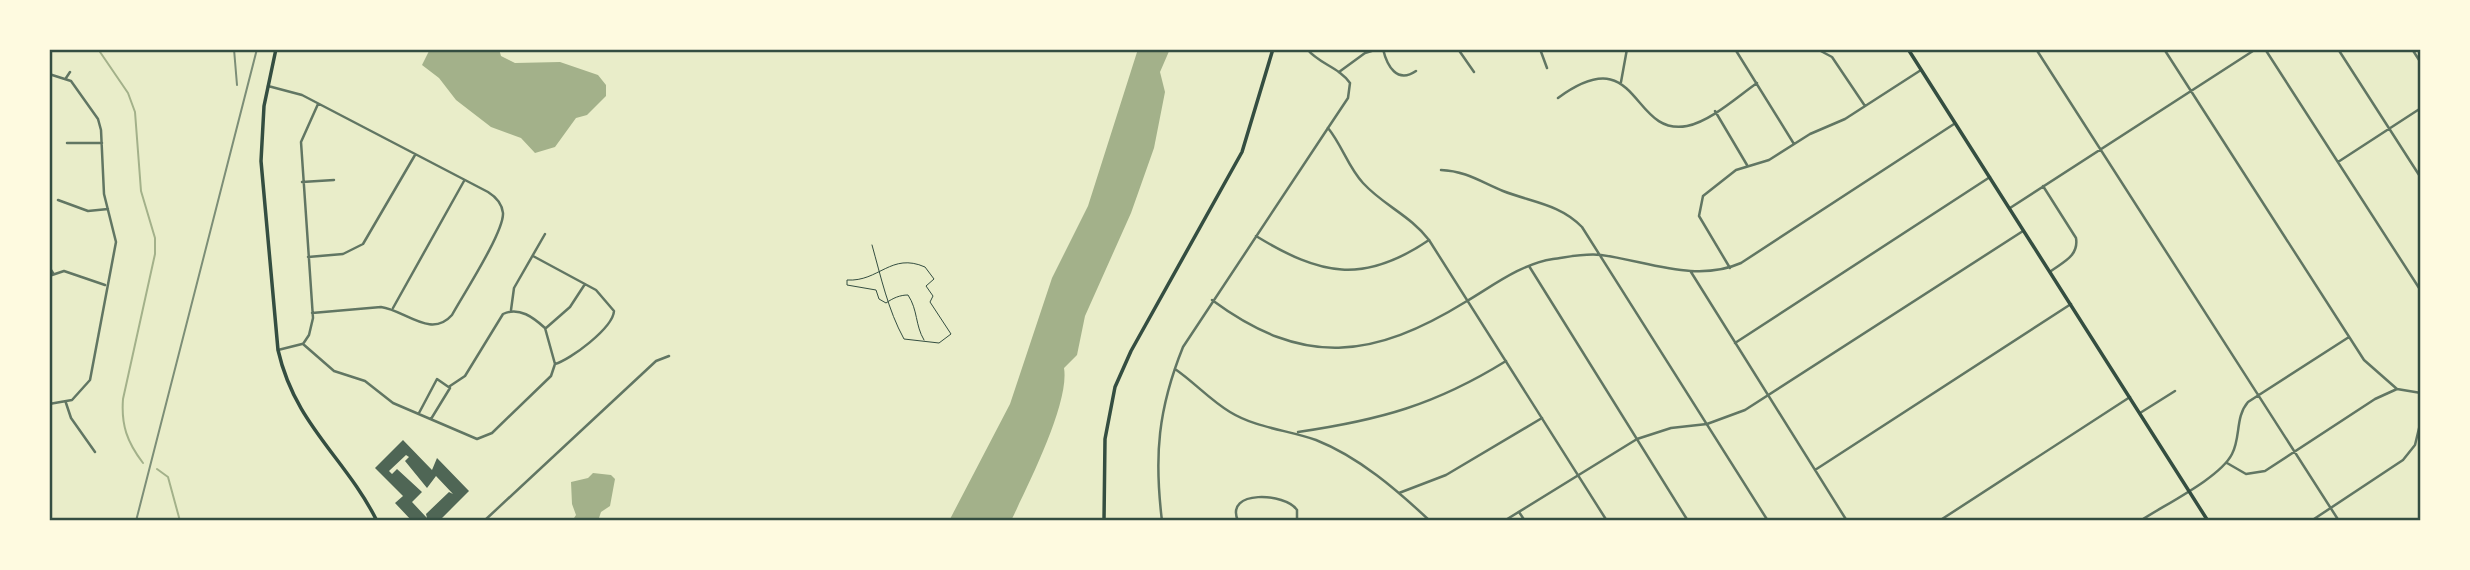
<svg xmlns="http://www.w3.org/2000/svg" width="2470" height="570" font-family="'Alegreya Sans',sans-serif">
	<rect width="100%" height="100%" fill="#e9edc9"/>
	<path fill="#a3b18a" d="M430,49h69l2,7 14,7 45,-1 38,13 8,10v11l-19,19 -11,3 -21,29 -20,6 -14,-15 -30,-11 -35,-27 -17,-22 -17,-13z
		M1138,49h32l-10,23 5,20 -11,56 -23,65 -46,103 -8,39 -13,13c6,35 -37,119 -53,153h-62l61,-117 42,-126 36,-72z
		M593,473l18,2 4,4 -5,27 -9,6 -3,9h-26l4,-6 -4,-11 -1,-22 17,-4z"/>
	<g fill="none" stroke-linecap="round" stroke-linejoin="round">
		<path stroke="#a3b18a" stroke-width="2" d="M98,49l30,44 7,19 6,79 14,47v16l-32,145c-2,26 4,43 20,64
			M157,469l11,8 12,44"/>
	</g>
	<path fill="#4f6655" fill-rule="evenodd" d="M403,440l29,30 5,-12 32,33 -30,30h-27l-17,-18 8,-7 -28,-28zM406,455l3,2 -4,4 22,27 9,-12 17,18 -4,-2 -23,22 1,4 -15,-16 10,-10 -25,-23 -5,5 -3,-3z"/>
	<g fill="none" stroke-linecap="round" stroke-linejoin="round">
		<path stroke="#344e41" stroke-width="1" d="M872,245c9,32 16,65 32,94l35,4 12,-9 -21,-32 3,-6 -7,-10 8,-7 -9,-12c-34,-15 -46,15 -78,13v5l29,5 3,9 7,4c7,-5 14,-8 22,-8 10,15 7,30 16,45"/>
		<path stroke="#617663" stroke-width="2.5" d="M1383,49c4,17 14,35 33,22
			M1458,49l16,23
			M1540,49l7,19
			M1735,49l59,95
			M1817,49l15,8 33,49
			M2036,49l303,472
			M2164,49l200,311 33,29 24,4
			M2265,49l156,242
			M2338,49l83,129
			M1339,72l26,-19 13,-4
			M49,74l22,7 27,38 3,11 3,64 12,48 -26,138 -18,20 -23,4
			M66,78l4,-6
			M1621,82l6,-33
			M268,86l34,9 186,97c8,5 14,11 15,21 1,19 -40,82 -51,102 -21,24 -47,-5 -71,-8l-69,6
			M1558,98c82,-60 72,39 129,28 24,-5 50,-29 70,-43
			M1715,111l32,54
			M67,143h35
			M2338,162l83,-54
			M1441,170c25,1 40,12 62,21 28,11 57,13 79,36l186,294
			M302,182l32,-2
			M2043,186l33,52c3,18 -13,24 -25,33
			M58,200l30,11 20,-2
			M2010,208l246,-159
			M1256,236c64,39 107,49 173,4
			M533,256l63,34 18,21c-1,17 -44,49 -59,53
			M308,257l35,-3 20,-10 52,-89
			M1529,266l159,255
			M49,267l4,6
			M1730,268l-31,-52 4,-20 33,-26 33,-10 41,-26 35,-15 76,-49
			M1691,272l156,249
			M49,276l15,-5 41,14
			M1212,300c92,68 161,59 255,1 27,-16 54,-37 86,-42 15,-2 32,-6 48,-4 46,6 95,28 140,8l213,-139
			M393,308l71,-127
			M511,310l3,-22 31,-54
			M546,328l24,-21 15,-23
			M1735,343l255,-166
			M303,344l31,27 31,10 28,22 84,36 15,-6 59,-57 4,-12 -10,-36c-11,-10 -26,-22 -42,-14l-38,62 -15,10
			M303,344l6,-9 4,-17 -12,-176 17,-38
			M278,350l24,-6
			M1175,369c19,13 35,31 55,43 26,16 58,18 86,28 43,17 81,50 114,81
			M66,403l5,15 24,34
			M419,413l18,-34 13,9 -19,31
			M2140,413l35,-22
			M1298,432c82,-12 137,-27 208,-71
			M2227,463l19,11 19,-3 110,-72 22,-10
			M1815,470l256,-166
			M1399,493l47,-18 96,-57
			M1519,512l6,9
			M484,521l172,-160 13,-5
			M1162,521c-8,-65 -4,-112 21,-174l145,-219
			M1238,521c-14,-32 48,-28 59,-11v11
			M2140,521c24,-16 80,-43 92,-67 9,-17 3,-37 16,-52l101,-65"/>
		<path stroke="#617663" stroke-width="2.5" d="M1307,49c12,15 32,18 43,34l-2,15 -20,30c14,17 20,39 35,55 20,22 48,33 66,57l178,281
			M2412,49l9,14
			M1504,521l133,-82 34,-11 36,-4 38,-14 278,-179
			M1939,521l191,-124
			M2311,521l92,-61 12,-15 6,-25"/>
		<path stroke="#344e41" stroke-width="3.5" d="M1908,49l300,472"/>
		<path stroke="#344e41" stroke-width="3.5" d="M276,49l-12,57 -3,55 17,189c17,75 67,107 99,171
			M1104,521l1,-82 10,-52 16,-36 111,-199 31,-103"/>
		<path stroke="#7c8e77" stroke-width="2" d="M234,49l3,36
			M136,521l121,-472"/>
	</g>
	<rect width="2470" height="570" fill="none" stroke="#fefae0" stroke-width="102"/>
	<rect x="51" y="51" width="2368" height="468" fill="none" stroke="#344e41" stroke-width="2.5"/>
</svg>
